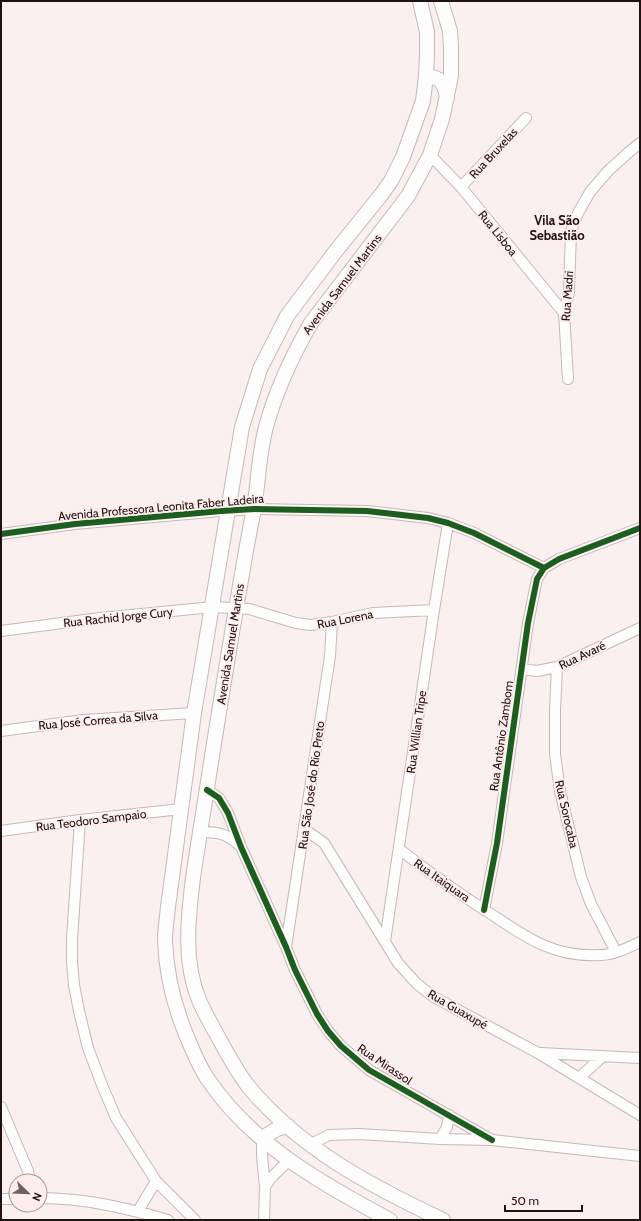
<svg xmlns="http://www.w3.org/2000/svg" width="641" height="1221" font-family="Cabin,sans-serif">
	<rect width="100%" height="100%" fill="#f9f0ef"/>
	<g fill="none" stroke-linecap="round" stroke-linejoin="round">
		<g stroke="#c4b9b8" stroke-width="12">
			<path id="street" d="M430,155l31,32 103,126
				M461,187l65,-69
				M568,379l-4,-66 5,-21 2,-61 7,-18 12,-21 18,-21 21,-19 11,-9
				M1,534l74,-10 146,-13 33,-2 113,2 61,7 20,5 26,10 70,35
				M1,631l99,-13 113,-11 36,2 47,14 14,2 22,-3 41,-9 61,-3
				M557,667l-2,43v44l5,37 21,86 10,27 25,48
				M522,669l15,2 20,-4 83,-39
				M1,731l82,-11 111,-7
				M207,790l12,8 9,15 13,34 45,100 9,23 22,44 11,17 13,15 28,24 123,70
				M80,820l-8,119v22l2,24 5,26 9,37 14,37 14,33 40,63 39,39
				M304,829l20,14 74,120 19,21 17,13 104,56 102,62
				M1,831l79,-11 101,-11
				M200,832c17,0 26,1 39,13
				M399,849c30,23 60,45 92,65 17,11 33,23 52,31 18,8 38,11 57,10 14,0 27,-7 40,-13
				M484,910l13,-67 31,-220 9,-44 7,-11 15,-9 81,-31
				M385,941l49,-331 14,-87
				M286,947l44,-291 2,-34
				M540,1053l100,5
				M579,1078l24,-22
				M1,1107l27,64 2,10
				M262,1138v17l3,32 -1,33
				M440,1139l7,-12 2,-12
				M309,1145l20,-10 30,-1 81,5 52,1 148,16
				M265,1187l5,-8 19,-19
				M40,1198c44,0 86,10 128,22
				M1,1199h15
				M138,1211l18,-30"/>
		</g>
		<g stroke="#c4b9b8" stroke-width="16">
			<path id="secondary" d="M441,1l9,30 1,15v30l-9,43 -12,36 -22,41 -97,127c-19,33 -35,67 -45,104 -6,22 -7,44 -10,67 -1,12 -4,24 -6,35 -15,82 -28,164 -41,246 -5,34 -11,68 -16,103 -5,41 -10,83 6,122 5,12 11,22 17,33 10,18 19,36 32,53 52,63 123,100 195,134
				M426,76c15,1 19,8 21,22
				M262,1138l15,-9 11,-3
				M390,1220c-68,-36 -139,-76 -183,-142 -9,-14 -16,-31 -22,-46 -12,-30 -19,-60 -20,-92 0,-11 2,-22 3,-33l26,-194 48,-286 18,-58 27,-53 48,-64 46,-57 10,-14 12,-24 20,-56 3,-25 1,-22v-22l-7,-31"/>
		</g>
		<use href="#street" stroke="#fefdfd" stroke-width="10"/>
		<use href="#secondary" stroke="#fefdfd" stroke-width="14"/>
		<g stroke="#fdedeb" stroke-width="8">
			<path id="cycleway" d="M1,534l74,-10 146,-13 33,-2 113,2 61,7 20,5 26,10 70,35
				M207,790l12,8 9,15 13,34 45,100 9,23 22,44 11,17 13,15 28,24 123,70
				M484,910l13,-67 31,-220 9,-44 7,-11 15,-9 81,-31"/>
		</g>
		<use href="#cycleway" stroke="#1b5e20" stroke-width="6"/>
	</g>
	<g text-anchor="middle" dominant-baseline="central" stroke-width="3.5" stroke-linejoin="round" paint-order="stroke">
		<g font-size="12" fill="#1f1211" stroke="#fdedeb">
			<text transform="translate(493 153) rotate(-47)">Rua Bruxelas</text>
			<text transform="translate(498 233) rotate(51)">Rua Lisboa</text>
			<text transform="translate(342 284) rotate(-53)">Avenida Samuel Martins</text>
			<text transform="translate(567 296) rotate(-86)">Rua Madri</text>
			<text transform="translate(161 507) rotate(-5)">Avenida Professora Leonita Faber Ladeira</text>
			<text transform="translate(118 617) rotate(-6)">Rua Rachid Jorge Cury</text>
			<text transform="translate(345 619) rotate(-11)">Rua Lorena</text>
			<text transform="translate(230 644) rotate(-81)">Avenida Samuel Martins</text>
			<text transform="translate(582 655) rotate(-25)">Rua Avaré</text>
			<text transform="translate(98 720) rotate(-5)">Rua José Correa da Silva</text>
			<text transform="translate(416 732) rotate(-82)">Rua Willian Tripe</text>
			<text transform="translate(501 736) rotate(-82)">Rua Antônio Zambom</text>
			<text transform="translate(311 785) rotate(-82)">Rua São José do Rio Preto</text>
			<text transform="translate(567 814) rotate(77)">Rua Sorocaba</text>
			<text transform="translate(91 820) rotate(-7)">Rua Teodoro Sampaio</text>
			<text transform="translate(442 880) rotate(35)">Rua Itaiquara</text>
			<text transform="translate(458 1009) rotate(30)">Rua Guaxupé</text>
			<text transform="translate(385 1064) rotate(34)">Rua Mirassol</text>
		</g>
		<g font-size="13" font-weight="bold" fill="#1f1211" stroke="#fdedeb">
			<text x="557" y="220">Vila São<tspan x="557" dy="15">Sebastião</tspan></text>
		</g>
	</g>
	<rect width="641" height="1221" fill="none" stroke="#1f1211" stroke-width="4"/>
	<g transform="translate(28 1193) rotate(113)"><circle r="19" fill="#fdedeb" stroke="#a49594"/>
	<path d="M0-3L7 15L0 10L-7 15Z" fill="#6b605f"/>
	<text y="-6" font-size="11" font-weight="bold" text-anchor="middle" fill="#1f1211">N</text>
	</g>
	<path d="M505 1205v6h77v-6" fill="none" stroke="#1f1211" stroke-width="2"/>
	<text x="511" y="1205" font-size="12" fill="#1f1211" stroke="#fdedeb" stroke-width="3" paint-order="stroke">50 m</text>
</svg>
